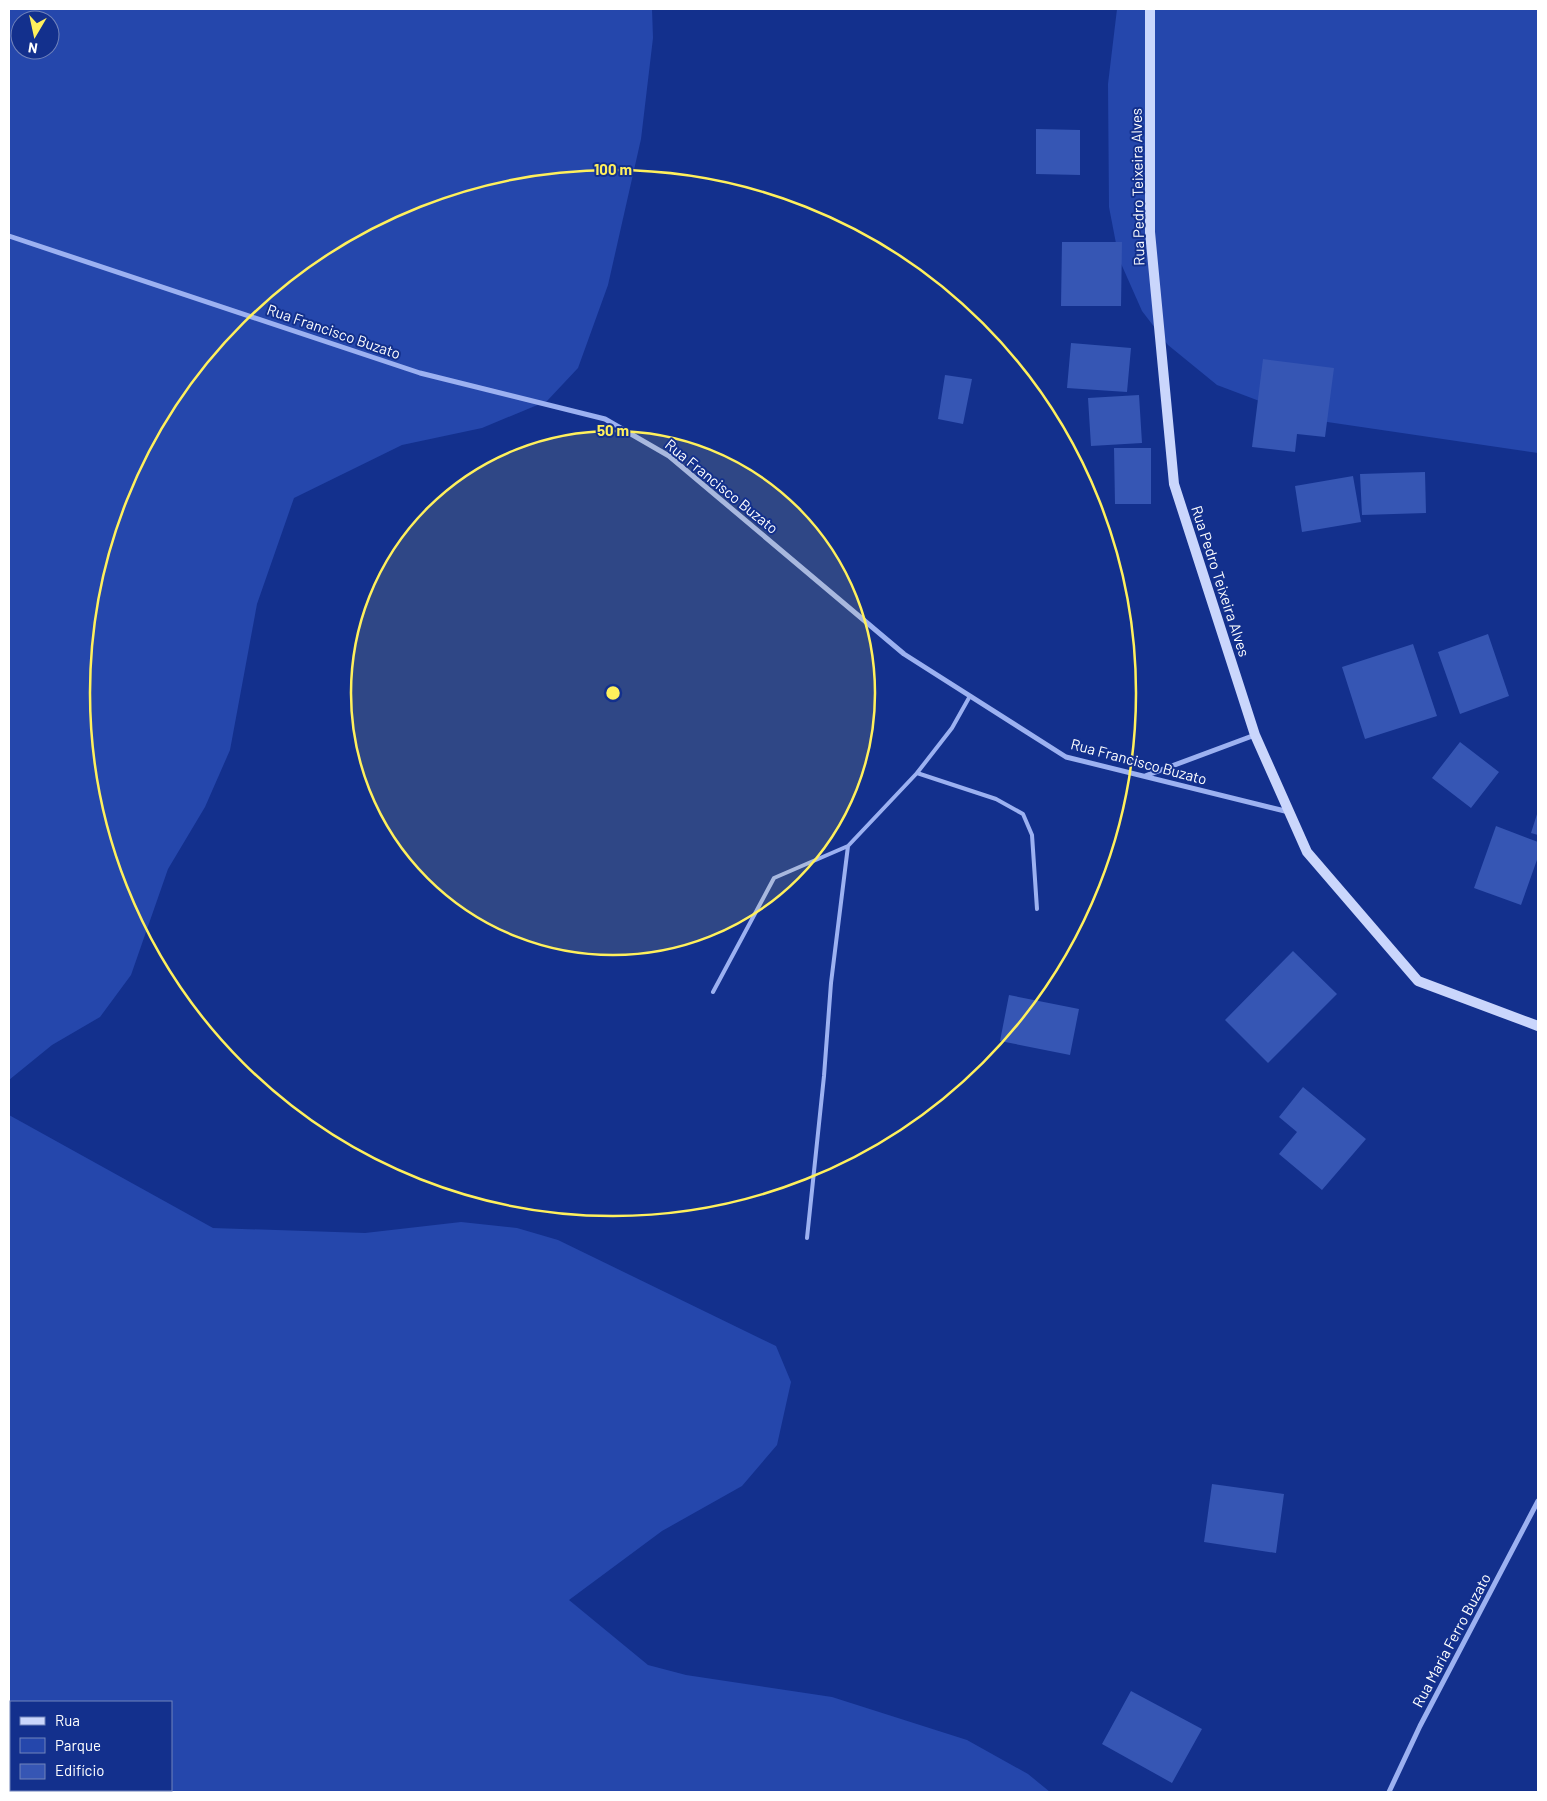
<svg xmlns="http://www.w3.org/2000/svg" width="1547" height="1801" font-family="Barlow,sans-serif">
	<rect width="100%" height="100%" fill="#13308d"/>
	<path fill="#2547ac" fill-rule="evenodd" d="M9,9h643l1,29 -12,101 -33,146 -30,83 -31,33 -65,27 -80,17 -108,53 -37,106 -27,146 -25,57 -37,62 -37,106 -31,42 -48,28 -43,35zM20,20h30v30h-30z
		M1117,9h421v444l-231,-34 -90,-34 -49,-40 -26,-34 -23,-52 -10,-52 -1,-123z
		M9,1115l204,113 152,5 96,-11 56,6 41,12 218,106 15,36 -14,63 -35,41 -80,45 -93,69 79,65 38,10 146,22 135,43 61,34 22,18h-1041zM171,1702v88h-160v-88z"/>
	<path fill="#3656b4" d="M1036,129l44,1v45l-44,-1z
		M1062,242h60l-1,64h-60z
		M1071,343l60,5 -4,44 -60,-4z
		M1263,359l71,9 -9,69 -28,-3 -2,18 -43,-5z
		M945,375l27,4 -9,45 -25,-5z
		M1139,395l3,48 -51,3 -3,-48z
		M1114,448h37v56h-36z
		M1425,472l1,41 -64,2 -2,-41z
		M1353,476l8,46 -59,10 -7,-46z
		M1488,634l21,62 -49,18 -22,-62z
		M1413,644l24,72 -72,23 -23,-72z
		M1460,742l39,30 -28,36 -39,-30z
		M1538,811v24l-7,-2z
		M1496,826l42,16v15l-17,48 -47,-17z
		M1293,951l44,43 -69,69 -43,-43z
		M1009,995l70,14 -9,46 -70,-14z
		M1303,1087l63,52 -44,51 -43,-36 18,-22 -18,-15z
		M1212,1484l72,10 -8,59 -72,-11z
		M1131,1691l71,38 -30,54 -70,-39z"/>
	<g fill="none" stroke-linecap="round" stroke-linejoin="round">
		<path stroke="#9cb1f1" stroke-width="4" d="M917,773l79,26 27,15 9,21 5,74
			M713,992l61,-114 74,-32
			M807,1238l17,-162 7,-93 17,-137 69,-73 35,-45 18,-32"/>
		<path stroke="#9cb1f1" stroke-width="5" d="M9,236l411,137 185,46 64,37 235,198 162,103 223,55
			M1145,776l110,-41
			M1389,1792l31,-66 118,-225"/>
		<path stroke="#cad6fc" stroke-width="10" d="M1150,9v223l24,252 81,251 52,117 111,129 120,45"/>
	</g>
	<circle cx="613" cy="693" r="262" fill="#fff05c" fill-opacity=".12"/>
	<g fill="none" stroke="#fff05c" stroke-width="2.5">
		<circle cx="613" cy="693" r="262"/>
		<circle cx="613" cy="693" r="523"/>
	</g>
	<g text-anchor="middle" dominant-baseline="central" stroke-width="4" stroke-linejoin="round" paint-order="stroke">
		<g font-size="15" fill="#fff" stroke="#13308d">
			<text transform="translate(1137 187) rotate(-91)">Rua Pedro Teixeira Alves</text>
			<text transform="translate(334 331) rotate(19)">Rua Francisco Buzato</text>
			<text transform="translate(722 486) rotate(39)">Rua Francisco Buzato</text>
			<text transform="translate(1221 581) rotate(72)">Rua Pedro Teixeira Alves</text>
			<text transform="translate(1139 761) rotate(15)">Rua Francisco Buzato</text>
			<text transform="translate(1451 1640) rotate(-62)">Rua Maria Ferro Buzato</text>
		</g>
	</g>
	<circle cx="613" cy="693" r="8" fill="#fff05c" stroke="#13308d" stroke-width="2.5"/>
	<g font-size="15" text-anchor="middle" font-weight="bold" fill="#fff05c" stroke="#13308d" stroke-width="4" stroke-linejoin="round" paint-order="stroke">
		<text x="613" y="175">100 m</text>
		<text x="613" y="436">50 m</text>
	</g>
	<rect width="1547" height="1801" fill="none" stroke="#ffffff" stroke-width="20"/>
	<rect x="10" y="1701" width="162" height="90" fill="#13308d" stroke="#7183bb"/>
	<rect x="20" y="1717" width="25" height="8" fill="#cad6fc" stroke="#7183bb"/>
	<text x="55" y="1726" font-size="15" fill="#ffffff">Rua</text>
	<rect x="20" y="1738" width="25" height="15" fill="#2547ac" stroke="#7183bb"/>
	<text x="55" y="1751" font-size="15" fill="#ffffff">Parque</text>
	<rect x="20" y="1764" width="25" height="15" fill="#3656b4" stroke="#7183bb"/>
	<text x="55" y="1776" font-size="15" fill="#ffffff">Edifício</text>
	<g transform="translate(35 35) rotate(189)"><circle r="24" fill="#13308d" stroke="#7183bb"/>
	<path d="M0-4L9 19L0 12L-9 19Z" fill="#fff05c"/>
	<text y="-8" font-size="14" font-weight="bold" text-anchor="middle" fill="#ffffff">N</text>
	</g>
</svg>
